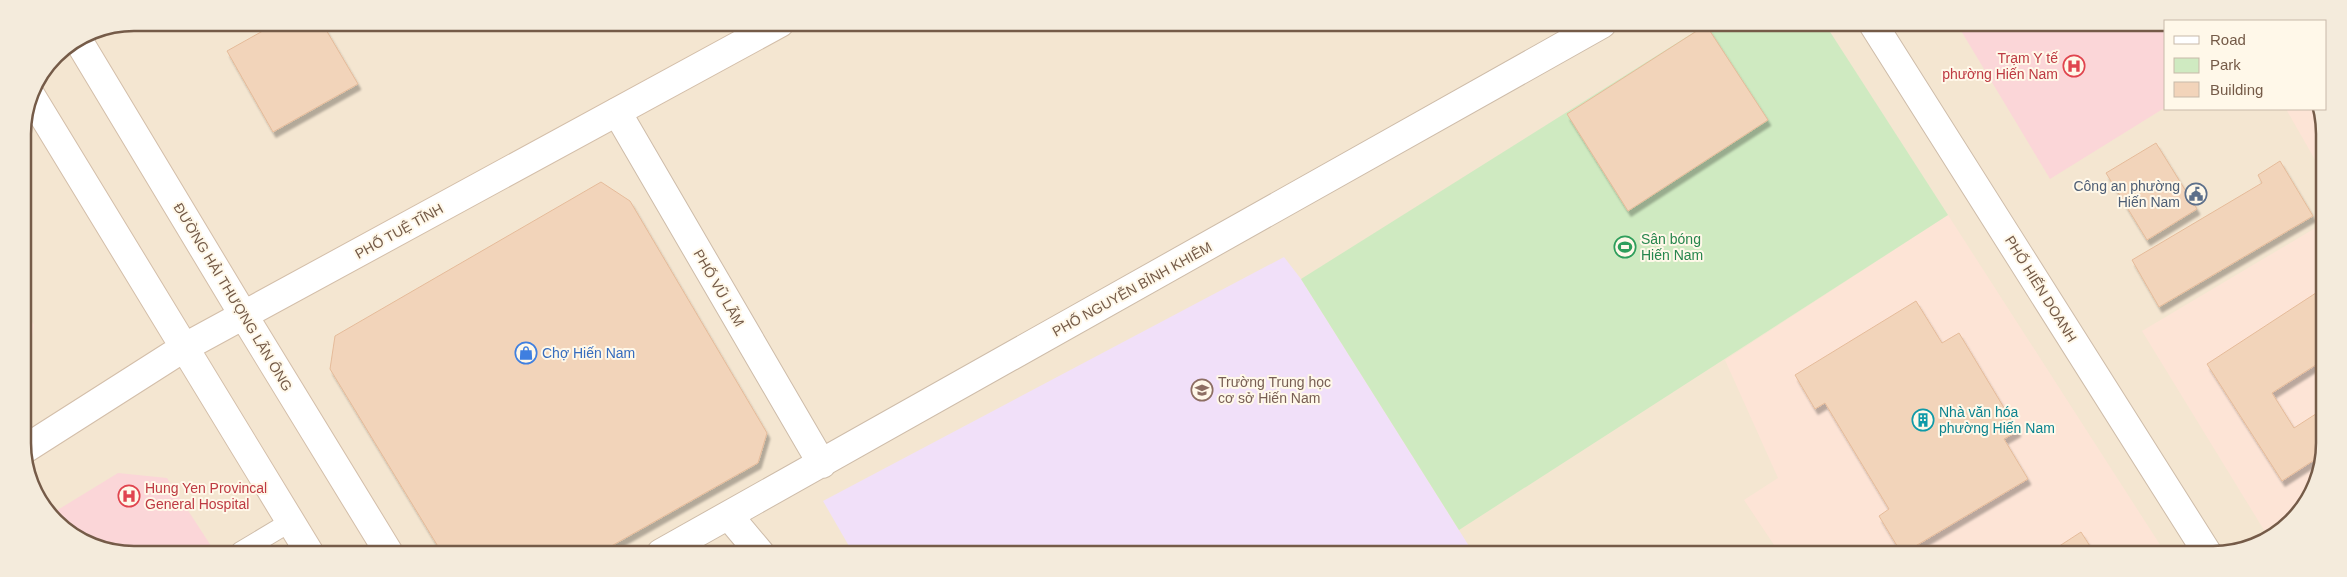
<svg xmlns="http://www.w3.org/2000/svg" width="2347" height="577" font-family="Arial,sans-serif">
	<defs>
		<filter id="shadow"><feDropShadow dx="3" dy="5.5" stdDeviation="1" flood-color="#0004"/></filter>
	</defs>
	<rect width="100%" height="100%" fill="#fdf4e3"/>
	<path fill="#f4e6d1" d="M134,23l2032,2v84h154l2,4v352l-36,62 -66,27 -2108,-2 -57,-30 -30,-57 -2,-338 8,-36 24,-36 37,-24z"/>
	<path fill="#fde4d6" d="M2286,109h34l2,4v59z
		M1948,215l218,339h-386l-36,-54 34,-22 -53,-118z
		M2322,224v241l-36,62 -19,8 -125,-204z
		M24,308l10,17 -6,36 -4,3z"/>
	<path fill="#f1e0f9" d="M1284,257l17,22 173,275 -621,-1 -30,-52z"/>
	<path fill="#fbd6d8" d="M1957,24l209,1v82l-116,72z
		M118,473l49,5 48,74h-103l-57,-30 -4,-8z"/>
	<path fill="#cfeac1" d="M1707,24h118l123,191 -489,315 -158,-251z"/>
	<path fill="#f2d4ba" stroke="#e5bb9a" filter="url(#shadow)" d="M277,23h45l36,61 -85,48 -46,-81z
		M1706,25l62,95 -140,91 -61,-97z
		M2156,143l41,66 -50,31 -41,-67z
		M2280,161l33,55 -154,91 -27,-47 130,-77 -4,-8z
		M601,182l29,19 137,232 -9,30 -159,90h-157l-112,-184 5,-33z
		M2322,289v72l-50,32 22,35 28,-18v45l-40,26 -75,-117z
		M1916,301l26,42 17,-10 59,98 -14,8 24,40 -126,75 -23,-38 10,-7 -64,-106 -10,6 -20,-34z
		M2081,532l14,22h-48z"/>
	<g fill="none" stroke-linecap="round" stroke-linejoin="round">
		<g stroke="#cebca9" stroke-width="21">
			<path id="lane" d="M240,552l50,-30"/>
		</g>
		<g stroke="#cebca9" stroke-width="30">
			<path id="street" d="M1873,24l335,530
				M617,112l205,352
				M729,516l31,37
				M661,553l941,-529"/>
		</g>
		<g stroke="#d3bea9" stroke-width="30">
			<path id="secondary" d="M78,40l166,276 145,237
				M30,94l279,458
				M25,449l160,-102 595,-324"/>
		</g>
		<use href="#lane" stroke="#fff" stroke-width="19"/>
		<use href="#street" stroke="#fff" stroke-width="28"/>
		<use href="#secondary" stroke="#fff" stroke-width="28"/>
	</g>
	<defs>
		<g id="hospital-ring" transform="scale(1.125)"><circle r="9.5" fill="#fff8e9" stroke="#e0444e" stroke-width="1.5"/><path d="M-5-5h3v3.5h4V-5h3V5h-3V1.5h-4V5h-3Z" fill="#e0444e"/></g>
		<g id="civic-ring" transform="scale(1.125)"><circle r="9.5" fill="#fff8e9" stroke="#5c6f8a" stroke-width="1.5"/><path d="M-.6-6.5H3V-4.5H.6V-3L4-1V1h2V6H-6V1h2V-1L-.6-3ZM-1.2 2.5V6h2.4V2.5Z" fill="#5c6f8a"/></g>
		<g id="stadium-ring" transform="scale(1.125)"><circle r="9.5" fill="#fff8e9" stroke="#2e9e5b" stroke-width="1.5"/><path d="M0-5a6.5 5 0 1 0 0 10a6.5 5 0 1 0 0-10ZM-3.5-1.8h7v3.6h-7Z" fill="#2e9e5b"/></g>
		<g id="shop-ring" transform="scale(1.125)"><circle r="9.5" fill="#fff8e9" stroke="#3f7fe0" stroke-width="1.5"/><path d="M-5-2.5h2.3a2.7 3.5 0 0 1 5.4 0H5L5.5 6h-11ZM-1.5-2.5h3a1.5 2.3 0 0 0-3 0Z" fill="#3f7fe0"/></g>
		<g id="school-ring" transform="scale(1.125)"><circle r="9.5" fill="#fff8e9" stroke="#8d6e63" stroke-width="1.5"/><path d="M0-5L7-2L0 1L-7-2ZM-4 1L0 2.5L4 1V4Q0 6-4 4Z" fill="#8d6e63"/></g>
		<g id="building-ring" transform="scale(1.125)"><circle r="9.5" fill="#fff8e9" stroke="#0f9aa8" stroke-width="1.5"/><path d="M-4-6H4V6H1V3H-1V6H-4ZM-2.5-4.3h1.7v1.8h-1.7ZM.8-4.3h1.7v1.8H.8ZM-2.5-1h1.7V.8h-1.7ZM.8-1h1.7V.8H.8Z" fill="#0f9aa8"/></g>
	</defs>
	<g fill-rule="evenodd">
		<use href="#hospital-ring" x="2074" y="66"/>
		<use href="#civic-ring" x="2196" y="194"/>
		<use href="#stadium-ring" x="1625" y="247"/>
		<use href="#shop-ring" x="526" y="353"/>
		<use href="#school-ring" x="1202" y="390"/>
		<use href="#building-ring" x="1923" y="420"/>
		<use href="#hospital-ring" x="129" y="496"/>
	</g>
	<g text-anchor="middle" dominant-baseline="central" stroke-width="4" stroke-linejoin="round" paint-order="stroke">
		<g font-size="14" fill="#be3a42" stroke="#fff8e9" text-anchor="end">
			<text x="2058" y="58">Trạm Y tế<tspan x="2058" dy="16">phường Hiến Nam</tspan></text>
			<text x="145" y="488" text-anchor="start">Hung Yen Provincal<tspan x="145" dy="16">General Hospital</tspan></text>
		</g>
		<g font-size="14" fill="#4e5e75" stroke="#fff8e9" text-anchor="end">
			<text x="2180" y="186">Công an phường<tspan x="2180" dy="16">Hiến Nam</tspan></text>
		</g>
		<g font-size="14" fill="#755b48" stroke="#fff8e9">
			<text transform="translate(399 231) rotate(-29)">PHỐ TUỆ TĨNH</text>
			<text transform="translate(719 288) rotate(60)">PHỐ VŨ LÃM</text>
			<text transform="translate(1132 289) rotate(-29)">PHỐ NGUYỄN BỈNH KHIÊM</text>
			<text transform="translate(2041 289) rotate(58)">PHỐ HIẾN DOANH</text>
			<text transform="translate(233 297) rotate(59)">ĐƯỜNG HẢI THƯỢNG LÃN ÔNG</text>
		</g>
		<g font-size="14" fill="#27864d" stroke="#fff8e9" text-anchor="start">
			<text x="1641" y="239">Sân bóng<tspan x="1641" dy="16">Hiến Nam</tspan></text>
		</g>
		<g font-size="14" fill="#366cbe" stroke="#fff8e9" text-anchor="start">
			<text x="542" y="353">Chợ Hiến Nam</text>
		</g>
		<g font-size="14" fill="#785e54" stroke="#fff8e9" text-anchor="start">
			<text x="1218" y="382">Trường Trung học<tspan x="1218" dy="16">cơ sở Hiến Nam</tspan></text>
		</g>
		<g font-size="14" fill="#0d838f" stroke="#fff8e9" text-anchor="start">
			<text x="1939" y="412">Nhà văn hóa<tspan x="1939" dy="16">phường Hiến Nam</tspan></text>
		</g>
	</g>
	<path d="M0 0H2347V577H0ZM134 31H2213A103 103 0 0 1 2316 134V443A103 103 0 0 1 2213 546H134A103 103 0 0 1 31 443V134A103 103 0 0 1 134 31Z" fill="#f4ebdc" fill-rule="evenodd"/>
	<path fill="none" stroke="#755b48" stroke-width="2.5" d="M134 31H2213A103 103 0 0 1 2316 134V443A103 103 0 0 1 2213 546H134A103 103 0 0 1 31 443V134A103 103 0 0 1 134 31Z"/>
	<rect x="2164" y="20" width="162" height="90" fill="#fff8e9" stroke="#c8b9a9"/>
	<rect x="2174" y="36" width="25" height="8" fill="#ffffff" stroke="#c8b9a9"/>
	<text x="2210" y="45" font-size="15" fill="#755b48">Road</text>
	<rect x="2174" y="58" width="25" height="15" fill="#cfeac1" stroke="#c8b9a9"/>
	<text x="2210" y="70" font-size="15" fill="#755b48">Park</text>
	<rect x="2174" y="82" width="25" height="15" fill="#f2d4ba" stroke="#c8b9a9"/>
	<text x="2210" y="95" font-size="15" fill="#755b48">Building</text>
</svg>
